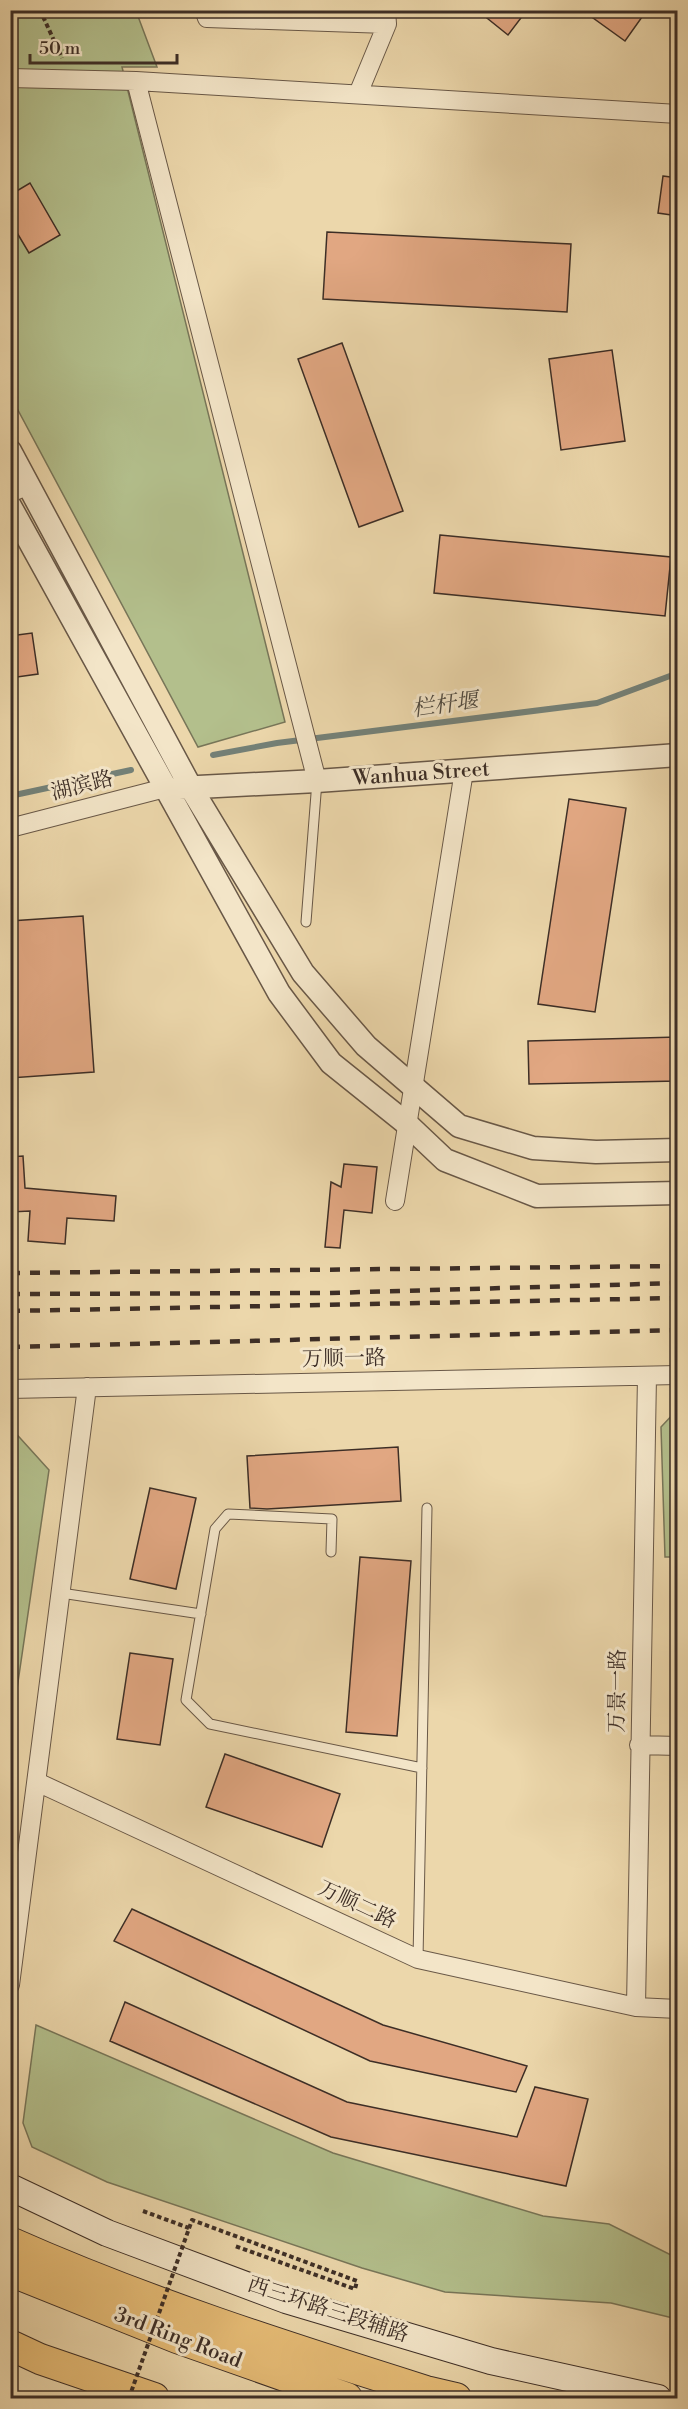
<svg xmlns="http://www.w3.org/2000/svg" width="688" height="2409" font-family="'Libre Bodoni','Noto Serif SC',serif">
	<rect width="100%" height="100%" fill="#ecd7ab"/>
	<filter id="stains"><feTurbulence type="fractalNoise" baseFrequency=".00333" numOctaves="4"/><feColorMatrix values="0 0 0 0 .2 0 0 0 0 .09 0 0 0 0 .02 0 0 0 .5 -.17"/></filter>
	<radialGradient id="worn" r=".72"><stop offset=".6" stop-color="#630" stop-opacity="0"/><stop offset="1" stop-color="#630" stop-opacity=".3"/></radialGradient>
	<path fill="#b3bf8c" stroke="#787659" stroke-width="1.5" d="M10,11h126l21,56h-35l163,655 -87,25 -187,-350z
		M677,1410v147h-12l-4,-130z
		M11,1428l38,42 -38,260z
		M36,2025l297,128 210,63 66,8 68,34v61l-66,-16 -166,-11 -83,-24 -255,-86 -75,-35 -9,-24z"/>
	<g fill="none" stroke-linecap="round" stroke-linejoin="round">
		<path stroke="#748178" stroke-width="6" d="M213,755l64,-12 320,-40 81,-30
			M10,796l121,-26"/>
	</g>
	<path fill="#e1a782" stroke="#3d2e26" stroke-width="1.5" d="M477,10h50l-19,25z
		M582,10h65l-22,31z
		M663,176l15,2v38l-20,-3z
		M30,183l30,52 -31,18 -19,-32v-26z
		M327,232l244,12 -4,68 -244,-13z
		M342,343l61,168 -44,16 -61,-168z
		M612,350l13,91 -64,9 -12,-91z
		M440,535l231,22 -6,59 -231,-23z
		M32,633l6,41 -28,4v-42z
		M569,799l57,9 -31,204 -57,-8z
		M83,916l11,156 -84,6v-157z
		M678,1037v44l-149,3 -1,-43z
		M23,1156l2,32 91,8 -2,25 -47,-3 -2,26 -37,-3 2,-30 -20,1v-55z
		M344,1164l33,3 -5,46 -28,-3 -4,38 -15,-1 6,-65 10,5z
		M398,1447l3,54 -134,8 -17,-1 -3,-52z
		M150,1488l46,10 -20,91 -46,-10z
		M360,1557l51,4 -14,175 -51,-4z
		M130,1653l43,6 -13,86 -43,-6z
		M225,1754l115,40 -18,53 -116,-40z
		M132,1909l251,116 144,41 -11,26 -146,-31 -256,-120z
		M125,2002l222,100 170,35 18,-50 53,12 -22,87 -235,-49 -221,-96z"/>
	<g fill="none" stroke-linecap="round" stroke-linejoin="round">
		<g stroke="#695847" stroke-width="11">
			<path id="service" d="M306,922l11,-141
				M331,1552l1,-33 -104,-5 -13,15 -29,171 24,24 212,44
				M61,1593l140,21
				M418,1959l9,-451"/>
		</g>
		<g stroke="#695847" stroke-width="20">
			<path id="minor" d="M204,10l3,8 180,6
				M10,78l126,3 542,33
				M136,81l181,700
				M358,94l29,-70 -1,-14
				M10,493l19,-8
				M10,828l155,-40
				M395,1201l69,-430
				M10,1389l668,-14
				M639,1745l39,1
				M37,1782l381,177 218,48 42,2
				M10,1985l77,-598
				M636,2007l11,-631"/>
		</g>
		<g stroke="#695847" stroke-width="25">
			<path id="tertiary" d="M10,451l181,337 112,185 63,73 93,80 74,22 63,4 82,-2
				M10,506l269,487 52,70 76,61 38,36 92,36 141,-3
				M179,788l138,-7 361,-26"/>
		</g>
		<g stroke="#3d2e26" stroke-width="28">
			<path id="secondary" d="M10,2187l97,46 179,67 205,61 167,37"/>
		</g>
		<g stroke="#3d2e26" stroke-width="32">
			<path id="trunk" d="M10,2242c135,60 276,105 416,149l30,7
				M10,2271l167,67 170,60
				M10,2345l30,14 114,39"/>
		</g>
		<path stroke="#3d2e26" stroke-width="4" stroke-dasharray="4.5 3" stroke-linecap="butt" d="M40,10l22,48
			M10,51l1,1
			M143,2211l46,17"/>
		<use href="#service" stroke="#f3e5c8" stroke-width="9"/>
		<use href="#minor" stroke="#f3e5c8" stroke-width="18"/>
		<use href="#tertiary" stroke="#f3e5c8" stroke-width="22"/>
		<use href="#secondary" stroke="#f3e5c8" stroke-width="26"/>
		<use href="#trunk" stroke="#e6bc76" stroke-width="30"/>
		<path stroke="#3d2e26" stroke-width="4.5" stroke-dasharray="10 10" stroke-linecap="butt" d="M10,1273l668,-7
			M10,1294l319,-1 349,-10
			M10,1311l668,-13
			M10,1347l668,-17"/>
		<path stroke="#3d2e26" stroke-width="4" stroke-dasharray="4.5 3" stroke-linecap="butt" d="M129,2398l63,-178 165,61 -2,8 -120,-43"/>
	</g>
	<g text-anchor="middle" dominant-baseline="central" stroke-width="6" stroke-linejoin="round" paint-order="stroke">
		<g font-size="21" fill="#3d2e26" stroke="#f3e5c8">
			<text transform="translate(421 774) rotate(-4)">Wanhua Street</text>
			<text transform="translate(82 786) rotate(-14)">湖滨路</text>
			<text transform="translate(344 1359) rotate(-1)">万顺一路</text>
			<text transform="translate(618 1691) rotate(-89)">万景一路</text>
			<text transform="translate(357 1905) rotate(25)">万顺二路</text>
			<text transform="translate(328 2310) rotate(18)">西三环路三段辅路</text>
			<text transform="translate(178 2338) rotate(21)">3rd Ring Road</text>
		</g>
		<g font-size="22" font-style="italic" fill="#4f4a41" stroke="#f3e5c8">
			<text transform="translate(445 705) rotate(-8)">栏杆堰</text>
		</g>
	</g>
	<rect width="688" height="2409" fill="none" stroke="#ecd7ab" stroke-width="36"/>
	<rect x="12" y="12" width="664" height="2385" fill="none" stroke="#3d2e26" stroke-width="3"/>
	<rect x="18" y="18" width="652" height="2373" fill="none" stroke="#3d2e26" stroke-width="1.5"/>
	<path d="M30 54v9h147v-9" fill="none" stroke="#3d2e26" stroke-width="3"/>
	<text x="39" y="54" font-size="18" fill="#3d2e26" stroke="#f3e5c8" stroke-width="4.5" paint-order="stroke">50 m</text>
	<rect width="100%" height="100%" filter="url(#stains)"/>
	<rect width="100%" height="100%" fill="url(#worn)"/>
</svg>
